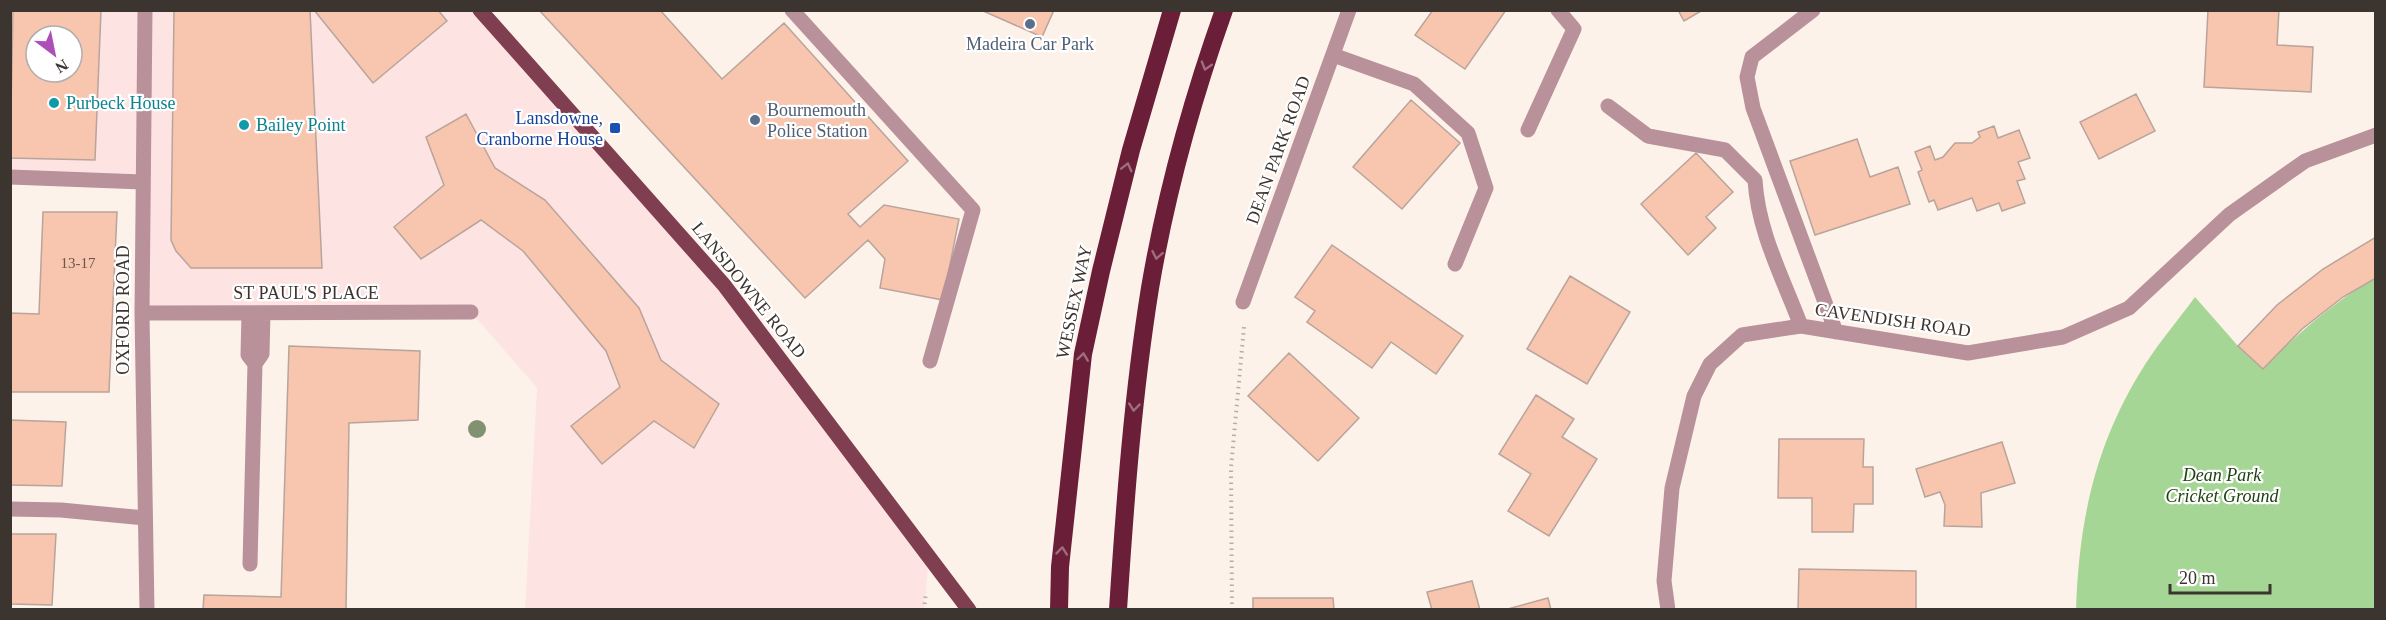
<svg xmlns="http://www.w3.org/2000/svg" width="2386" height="620" font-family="Georgia,serif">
	<rect width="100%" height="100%" fill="#fdf2e9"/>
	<path fill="#fee3e3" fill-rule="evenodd" d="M11,11h465l248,274 205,271 -5,53h-399l12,-221 -66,-76 -329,1 1,-131 -132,-5zM36,36h36v36h-36z"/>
	<path fill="#a6d696" d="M2375,278v331l-299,1c3,-92 20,-169 70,-247 15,-23 33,-44 49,-66l43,49 25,22c37,-36 68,-64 112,-90z"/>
	<path fill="#f8c5af" stroke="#b9a49b" stroke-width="1.5" fill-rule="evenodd" d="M13,10h88l-6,150 -85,-2zM36,36h36v36h-36z
		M174,10h136l12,258h-131l-15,-17 -5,-11z
		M314,10h124l9,11 -74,62z
		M539,10h121l62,69 62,-56 124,138 -60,53 12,13 24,-22 75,14 -16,81 -63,-12 5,-29 -17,-19 -63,58z
		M981,10h73l-12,27z
		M1433,10h73l-41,59 -50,-34z
		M1678,10h25l-19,11z
		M2208,10h71l-2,35 36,2 -2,45 -107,-5z
		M2136,94l19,37 -56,28 -19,-37z
		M1411,100l49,43 -58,66 -49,-42z
		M466,114l29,54 50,32 94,108 22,52 58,44 -25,44 -40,-27 -52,43 -31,-38 49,-39 -14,-36 -83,-100 -42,-31 -60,39 -27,-32 50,-42 -18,-48z
		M1994,126l4,12 21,-8 11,28 -12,4 7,17 -8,2 8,22 -23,8 -3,-8 -22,8 -5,-13 -34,12 -4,-10 -5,2 -11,-30 4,-2 -7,-18 15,-6 5,14 8,-3 12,-14h17l8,-6 -2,-5z
		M1857,139l13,38 28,-10 12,37 -95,31 -25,-74z
		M1696,153l37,39 -27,25 10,11 -28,27 -47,-51z
		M43,212h74l-8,180h-99v-79l29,1z
		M2376,237v41l-33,19 -41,32 -39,40 -25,-23 39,-41 46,-36z
		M1332,245l131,91 -27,38 -45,-32 -19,26 -65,-46 8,-11 -20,-14z
		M1570,276l60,36 -43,72 -60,-35z
		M289,346l131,5 -2,69 -69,3 -3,187h-143l1,-15 77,2z
		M1289,353l70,65 -41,43 -70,-65z
		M1536,395l38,24 -12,18 35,22 -48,77 -41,-25 23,-37 -32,-20z
		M10,420l56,2 -4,64 -52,-1z
		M1779,439h85l-1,28h10v37h-19l-1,28h-41v-34h-34z
		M2002,442l13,41 -34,10 1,34 -38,-1 1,-21 -5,-13 -15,5 -9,-28z
		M10,534h46l-4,71 -42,-1z
		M1799,569l117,2v39h-118z
		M1472,581l8,29h-48l-5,-18z
		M1253,598h80l1,12h-81z
		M1548,598l3,12h-47z"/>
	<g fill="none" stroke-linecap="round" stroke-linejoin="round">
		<path stroke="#b7ada6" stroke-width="4" stroke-dasharray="1.5 4.5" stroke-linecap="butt" d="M924,610l2,-18
			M1232,610l-1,-142 13,-141"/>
		<path stroke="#b9919a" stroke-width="15" d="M145,10l-3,303 5,297
			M792,10l181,200 -43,151
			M1813,10l-61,47 -5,20 6,31 83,224
			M1333,55l81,29 54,49 18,55 -31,76
			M1608,106l40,30 77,14 30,30c3,52 28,98 46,146
			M1528,130l46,-101 -16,-19
			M10,177l133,5
			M1243,302l106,-292
			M142,313l329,-1
			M249,313l-1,42 7,9 7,-10 1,-41
			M10,509l51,1 84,8
			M250,564l5,-200
			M1668,610l-4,-29 8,-93 22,-92 16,-32 32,-29 59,-9 167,27 95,-16 66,-29 101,-94 75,-53 71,-26"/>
		<path stroke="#803e51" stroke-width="15" d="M480,10l244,275 245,325"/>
		<path stroke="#6a1e38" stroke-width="18" d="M1059,610l1,-43 23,-213 18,-83 30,-121 41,-140
			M1118,610c7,-108 15,-216 32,-322 16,-94 42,-188 74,-278"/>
	</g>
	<circle fill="#839173" cx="477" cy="429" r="9"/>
	<defs><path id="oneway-chevron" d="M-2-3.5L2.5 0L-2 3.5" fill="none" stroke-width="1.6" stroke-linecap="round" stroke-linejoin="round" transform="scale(1.5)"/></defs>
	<g stroke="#9e6d7e">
		<use href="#oneway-chevron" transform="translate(1206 66) rotate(107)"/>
		<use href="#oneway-chevron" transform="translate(1127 167) rotate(-76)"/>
		<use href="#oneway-chevron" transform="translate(1157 255) rotate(101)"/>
		<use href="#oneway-chevron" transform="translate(1083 357) rotate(-82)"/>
		<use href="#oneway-chevron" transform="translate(1134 407) rotate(96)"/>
		<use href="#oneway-chevron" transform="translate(1062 551) rotate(-84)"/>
	</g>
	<g fill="#5c6f8a" stroke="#fff" stroke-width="2">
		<circle cx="1030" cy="24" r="6"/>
		<circle cx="755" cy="120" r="6"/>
	</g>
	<g fill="#0f9aa8" stroke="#fff" stroke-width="2">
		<circle cx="54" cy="103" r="6"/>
		<circle cx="244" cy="125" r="6"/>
	</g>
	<rect fill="#1a4fb4" stroke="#fff" stroke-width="2" x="609" y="122" width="12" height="12" rx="3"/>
	<g text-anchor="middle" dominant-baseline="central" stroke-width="4.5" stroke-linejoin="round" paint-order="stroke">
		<g font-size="15" fill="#6a584f">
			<text x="78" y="263">13-17</text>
		</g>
		<g font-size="18" fill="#4e5e75" stroke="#fff">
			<text x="1030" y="44">Madeira Car Park</text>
			<text x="767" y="110" text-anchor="start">Bournemouth<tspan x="767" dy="21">Police Station</tspan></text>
		</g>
		<g font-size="18" fill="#0d838f" stroke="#fff" text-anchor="start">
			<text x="66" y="103">Purbeck House</text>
			<text x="256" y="125">Bailey Point</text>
		</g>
		<g font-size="18" fill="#164399" stroke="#fff" text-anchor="end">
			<text x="603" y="118">Lansdowne,<tspan x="603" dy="21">Cranborne House</tspan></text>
		</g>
		<g font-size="18" fill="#3b342f" stroke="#fff">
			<text transform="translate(1278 150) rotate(-70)">DEAN PARK ROAD</text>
			<text transform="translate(749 290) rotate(51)">LANSDOWNE ROAD</text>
			<text x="306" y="293">ST PAUL'S PLACE</text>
			<text transform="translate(1074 302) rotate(-78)">WESSEX WAY</text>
			<text transform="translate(123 310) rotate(-90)">OXFORD ROAD</text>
			<text transform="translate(1893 320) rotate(8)">CAVENDISH ROAD</text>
		</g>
		<g font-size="18" font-style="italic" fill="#1f4112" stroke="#fff">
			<text x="2222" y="475">Dean Park<tspan x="2222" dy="21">Cricket Ground</tspan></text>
		</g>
	</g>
	<rect width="2386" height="620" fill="none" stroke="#3b342f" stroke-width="24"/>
	<g transform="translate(54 54) rotate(148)"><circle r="28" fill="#ffffff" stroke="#b1aeac" stroke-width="1.5"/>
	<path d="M0-4.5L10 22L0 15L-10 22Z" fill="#ad4fb9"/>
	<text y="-9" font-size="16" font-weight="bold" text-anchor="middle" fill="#3b342f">N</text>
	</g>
	<path d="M2170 584v9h100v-9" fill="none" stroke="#3b342f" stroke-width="3"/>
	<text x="2179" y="584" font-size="18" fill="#3b342f" stroke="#ffffff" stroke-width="4.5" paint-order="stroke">20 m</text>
</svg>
